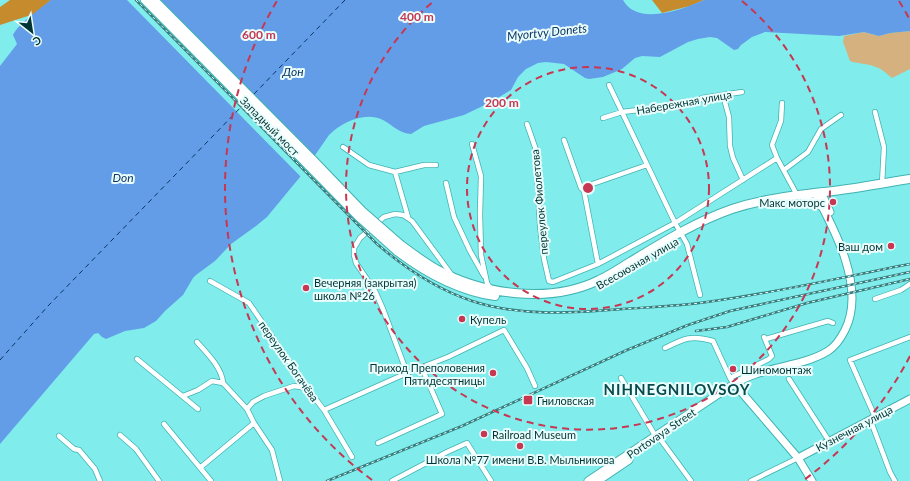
<svg xmlns="http://www.w3.org/2000/svg" width="910" height="481" font-family="Lato,sans-serif">
	<rect width="100%" height="100%" fill="#80edec"/>
	<path fill="#d5b180" d="M910,31v38l-18,9c-6,-5 -11,-10 -19,-12 -8,-3 -15,-2 -23,-5l-7,-19 1,-6 20,-4 15,4 11,-3z"/>
	<path fill="#c58b2d" d="M10,0h41l-17,14 -34,11v-18z
		M652,0h52l-14,6 -28,7z"/>
	<path fill="#639de8" d="M51,0h572c15,27 60,9 81,0h206v31l-20,2 -11,3 -15,-4 -25,4 -74,-4 -13,5 -11,8 -3,4 -4,1 -17,-12 -7,-1 -12,2 -10,3 -28,15 -18,-1 -7,2 -13,11 -7,3 -12,5 -14,2 -4,-1 -21,-14 -18,-2 -8,1 -12,6 -8,8 -7,13 -20,12 -27,13 -40,11 -13,8c-10,0 -19,-9 -28,-14 -18,-9 -41,2 -54,15l-29,42 -33,40 -11,9 -25,18 -16,17 -19,14 -3,3 -10,17 -18,16 -9,10 -12,7 -19,3 -19,8 -4,-2 -4,-4 -4,1 -94,110v-378l17,-22 -4,-9c5,-11 28,-27 38,-35z"/>
	<path fill="#80edec" d="M127,0h32l156,158 -13,20z"/>
	<g fill="none" stroke-linecap="round" stroke-linejoin="round">
		<path stroke="#0b3463" stroke-width="1" stroke-dasharray="5 4" stroke-linecap="butt" d="M254,94l91,-94
			M0,360l48,-54 195,-201"/>
		<g stroke="#40b2b2" stroke-width="6">
			<path id="street" d="M609,85l66,138 12,21 13,51
				M723,95l6,22 1,29 3,12 10,22
				M782,103l-1,18 -9,24 5,13 20,37
				M875,112l9,35 -2,37
				M603,118l19,-6 59,-7 16,-3 5,-4 40,-6
				M527,124l9,26 2,10 -1,13 3,53 4,33 5,22 4,1 45,-18 77,-41 102,-65
				M564,140l17,48 3,3 14,73
				M472,144l9,32 -1,38 1,41 6,28 3,5
				M343,147l26,18 26,7 29,-7h12
				M784,170l24,-18 13,-23 20,-14
				M395,172l13,45
				M446,183l8,34 16,34 14,25
				M581,188l66,-23
				M210,281l39,22 58,85 17,22 28,47
				M875,299l26,-9 9,-6
				M766,339l62,-18 5,2
				M197,342c10,11 25,26 26,41l24,26 7,14 18,27 8,31
				M665,348c20,-10 26,-13 48,-7l17,37 4,6
				M137,359l61,50
				M407,373l-24,-64 -8,-18 -19,-28 -2,-8v-7l6,-10 24,-21 11,-3 8,1 9,6 39,53
				M621,378l35,59
				M730,378l39,-19 3,-3 -8,-19
				M789,379l40,62
				M183,396l15,-6 14,-9 11,2
				M247,409l6,-7 11,-6 30,-10 13,2
				M324,410l83,-37 41,-16 56,-27 23,38 8,18
				M875,417l-25,-57 60,-23
				M870,419l20,53 5,9
				M164,424l47,57
				M120,435l16,14 23,32
				M59,436l15,13 5,1 16,19 5,12
				M658,436l33,45
				M378,443l64,-29 -20,-46
				M201,467l53,-44
				M392,481l55,-29 20,-9 24,38
				M751,481l47,-23"/>
		</g>
		<g stroke="#40b2b2" stroke-width="9">
			<path id="primary" d="M821,192l9,20
				M804,198l10,4 8,5
				M737,387l61,71 14,23
				M798,458l112,-59
				M588,481l138,-92c10,-6 19,-12 30,-15 23,-8 51,-10 72,-23 8,-5 13,-13 17,-21 21,-42 -10,-100 -30,-137
				M598,481l31,-21"/>
		</g>
		<g stroke="#40b2b2" stroke-width="10">
			<path id="highway" d="M145,0l164,166
				M154,0l159,160
				M401,245c12,9 23,17 35,24 47,26 114,35 163,11 11,-5 21,-12 31,-18 33,-20 65,-40 102,-53 33,-11 66,-14 101,-18 25,-3 51,-8 77,-12
				M397,251c29,22 62,40 98,45"/>
		</g>
		<use href="#street" stroke="#fff" stroke-width="4.5"/>
		<use href="#primary" stroke="#fff" stroke-width="7"/>
		<use href="#highway" stroke="#fff" stroke-width="8"/>
		<g stroke="#337d7d" stroke-width="2.5">
			<path id="rail" d="M136,0l241,244c29,25 59,45 95,57 49,16 101,12 151,8 28,-2 56,-3 84,-7 68,-9 136,-25 203,-38
				M696,331l31,-4 80,-24 103,-24
				M327,481l135,-55 165,-76 61,-25 42,-14 180,-39"/>
		</g>
		<use href="#rail" stroke="#eafdfd" stroke-width="1" stroke-dasharray="3" stroke-linecap="butt"/>
		<g stroke="#40b2b2" stroke-width="10" stroke-linecap="butt">
			<path id="highway-bridge" d="M313,160l49,51 39,34
				M309,166l49,50 39,35"/>
		</g>
		<use href="#highway-bridge" stroke="#fff" stroke-width="8"/>
	</g>
	<g fill="none" stroke="#c73751" stroke-width="2" stroke-dasharray="7 5">
		<circle cx="588" cy="188" r="121"/>
		<path d="M742 1A242 242 0 1 1 434 1"/>
		<path d="M910 356A363 363 0 0 1 804 480M372 480A363 363 0 0 1 277 1M899 1A363 363 0 0 1 910 20"/>
	</g>
	<g fill="#c73751" stroke="#eafdfd" stroke-width="1.5">
		<circle cx="833" cy="202" r="4"/>
		<circle cx="891" cy="246" r="4"/>
		<circle cx="306" cy="288" r="4"/>
		<circle cx="462" cy="319" r="4"/>
		<circle cx="733" cy="369" r="4"/>
		<circle cx="493" cy="373" r="4"/>
		<rect x="523" y="395" width="10" height="10" rx="2"/>
		<circle cx="484" cy="434" r="4"/>
		<circle cx="520" cy="446" r="4"/>
	</g>
	<g text-anchor="middle" dominant-baseline="central" stroke-width="4" stroke-linejoin="round" paint-order="stroke">
		<g font-size="11" fill="#003434" stroke="#eafdfd">
			<text transform="translate(684 102) rotate(-10)">Набережная улица</text>
			<text transform="translate(270 126) rotate(45)">Западный мост</text>
			<text transform="translate(539 202) rotate(-95)">переулок Фиолетова</text>
			<text transform="translate(637 263) rotate(-30)">Всесоюзная улица</text>
			<text transform="translate(289 361) rotate(55)">переулок Богачёва</text>
			<text transform="translate(854 428) rotate(-28)">Кузнечная улица</text>
			<text transform="translate(661 433) rotate(-34)">Portovaya Street</text>
		</g>
		<g font-size="11" fill="#003434" stroke="#eafdfd" text-anchor="start">
			<text x="825" y="202" text-anchor="end">Макс моторс</text>
			<text x="883" y="246" text-anchor="end">Ваш дом</text>
			<text x="314" y="282">Вечерняя (закрытая)<tspan x="314" dy="13">школа №26</tspan></text>
			<text x="470" y="319">Купель</text>
			<text x="485" y="367" text-anchor="end">Приход Преполовения<tspan x="485" dy="13">Пятидесятницы</tspan></text>
			<text x="741" y="369">Шиномонтаж</text>
			<text x="537" y="400">Гниловская</text>
			<text x="492" y="434">Railroad Museum</text>
			<text x="520" y="459" text-anchor="middle">Школа №77 имени В.В. Мыльникова</text>
		</g>
		<g font-size="12" font-style="italic" fill="#0b3463" stroke="#eafdfd">
			<text transform="translate(547 32) rotate(-6)">Myortvy Donets</text>
			<text x="293" y="71">Дон</text>
			<text x="123" y="177">Don</text>
		</g>
		<g font-size="15" font-weight="bold" letter-spacing="1" fill="#084a4b" stroke="#eafdfd">
			<text x="677" y="389">NIHNEGNILOVSOY</text>
		</g>
	</g>
	<circle cx="588" cy="188" r="6" fill="#c73751" stroke="#eafdfd" stroke-width="2"/>
	<g font-size="12" text-anchor="middle" font-weight="bold" fill="#c73751" stroke="#eafdfd" stroke-width="4" stroke-linejoin="round" paint-order="stroke">
		<text x="417" y="21">400 m</text>
		<text x="259" y="39">600 m</text>
		<text x="502" y="107">200 m</text>
	</g>
	<g transform="translate(32 32) rotate(150)" stroke="#eafdfd" stroke-width="3" paint-order="stroke">
	<path d="M0-3L7 15L0 10L-7 15Z" fill="#003434"/>
	<text y="-6" font-size="11" font-weight="bold" text-anchor="middle" fill="#003434">С</text>
	</g>
</svg>
